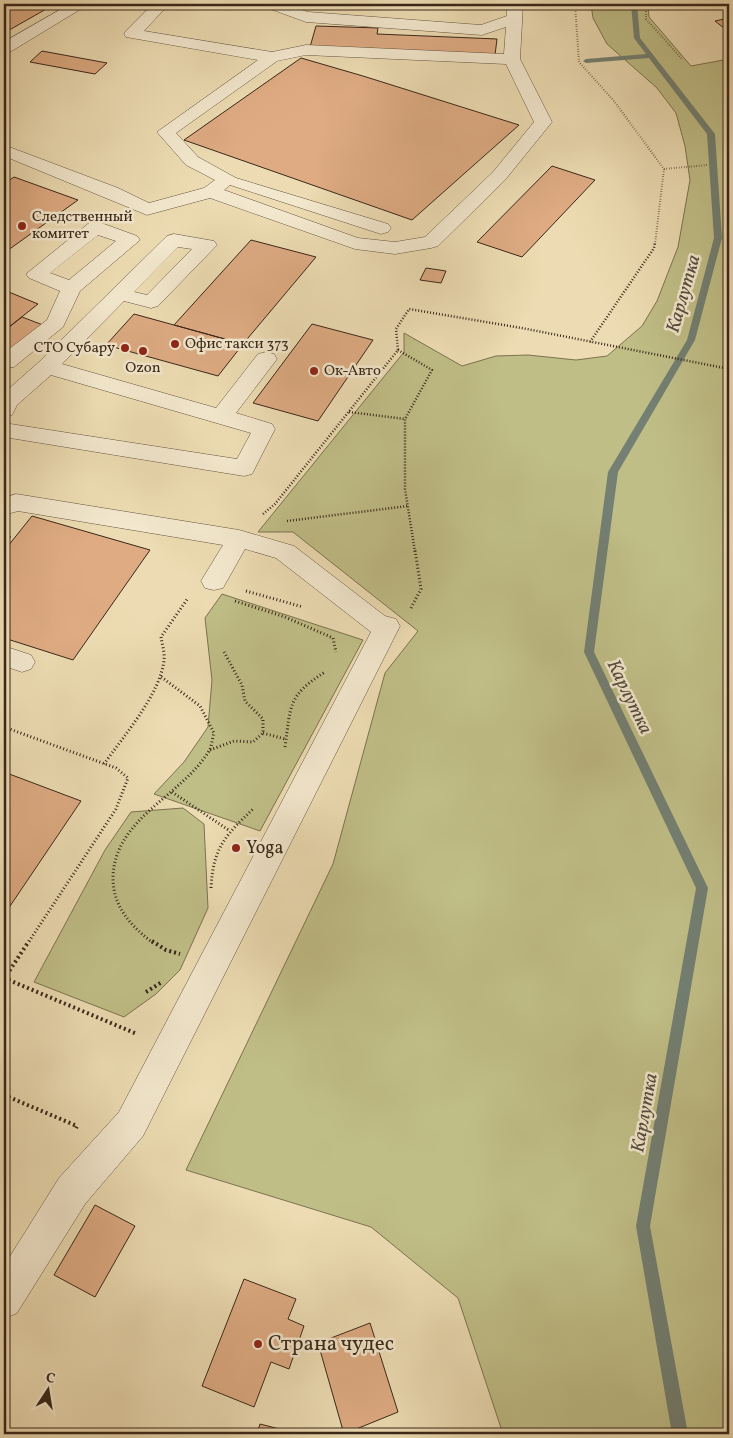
<svg xmlns="http://www.w3.org/2000/svg" width="733" height="1438" font-family="Vollkorn,serif">
	<rect width="100%" height="100%" fill="#eddcb3"/>
	<filter id="stains"><feTurbulence type="fractalNoise" baseFrequency=".004" numOctaves="4"/><feColorMatrix values="0 0 0 0 .2 0 0 0 0 .09 0 0 0 0 .02 0 0 0 .5 -.17"/></filter>
	<radialGradient id="worn" r=".72"><stop offset=".6" stop-color="#630" stop-opacity="0"/><stop offset="1" stop-color="#630" stop-opacity=".3"/></radialGradient>
	<path fill="#c0be87" stroke="#7c7250" d="M591,4h57l1,13 42,49 38,-7v1375h-226l-45,-136 -87,-71 -185,-57 147,-306 52,-191 33,-42 -125,-99h-35l146,-180v-19l58,33 34,-10 32,-1 48,5 31,-4 35,-30 15,-25 21,-54 12,-67 -5,-34 -9,-33 -19,-25 -50,-44 -14,-26z
		M222,594l141,46 -103,191 -106,-37 30,-32 24,-35 4,-47 -7,-62z
		M183,808l21,16 4,84 -28,62 -24,24 -32,23 -90,-35 71,-132 26,-38z"/>
	<g fill="none" stroke-linecap="round" stroke-linejoin="round">
		<path fill="#738073" fill-rule="evenodd" d="M631,4h6l3,34 75,96 7,104 -27,102 -77,132 -24,180 114,236 -58,338 38,208h-16l-36,-208 60,-338 -112,-236 24,-180 79,-132 27,-102 -7,-104 -58,-76 -63,5 -3,-2 3,-2 60,-5 -12,-16z"/>
	</g>
	<path fill="#deab83" stroke="#39271a" d="M4,4h51l-51,29z
		M729,18v14l-14,-11z
		M316,26l62,2 -1,6 120,5 -2,16 -185,-8z
		M42,51l65,12 -12,11 -65,-12z
		M301,58l62,18 156,49 -107,95 -228,-80z
		M552,166l43,14 -73,77 -45,-15z
		M14,177l64,23 -74,53v-69z
		M251,240l65,17 -73,87 -69,-19z
		M426,268l20,3 -5,12 -21,-3z
		M4,290l34,14 -29,23 -5,-2z
		M134,314l40,11 69,19 -25,32 -112,-31z
		M22,317l21,8 -33,27 -6,-3v-18z
		M312,324l61,16 -55,81 -65,-18z
		M32,516l118,34 -77,110 -69,-22v-87z
		M4,772l77,29 -77,114z
		M95,1205l40,21 -40,71 -41,-22z
		M244,1279l52,20 -8,20 16,7 -15,43 -18,-7 -17,45 -52,-21z
		M370,1323l28,89 -54,22 -26,-91z
		M260,1424l39,10h-42z"/>
	<g fill="none" stroke-linecap="round" stroke-linejoin="round">
		<g stroke="#665440" stroke-width="1">
			<path id="minor" d="M70,4h19l-79,48 -6,2v-12z
				M153,4h16l-25,27 128,21 34,-7 198,9 2,-27 -24,8 -176,-13 -41,-15 -3,-3h22l24,8 173,13 26,-9v-12h16l-3,55 32,63 -47,58 -67,66 -7,2 -36,6 -40,-5 -145,-51 -63,17 -143,-59v-11l114,43 31,15 55,-15 11,-8 -29,-15 -29,-33 101,-72 -132,-23 -2,-3 2,-3zM306,55l200,9 28,58 -41,50 -68,65 -30,5 -37,-4 -134,-48 6,-5 151,49 7,-2 3,-4 -3,-4 -152,-46 -38,-21 -22,-24 101,-72z
				M96,221l41,15 3,4 -60,51 -17,36 -49,40 -10,1v-15l43,-33 13,-29 -31,-13 -3,-4 63,-51zM98,235l18,6 -47,39 -19,-7z
				M174,234l40,7 3,4 -59,61 -7,2 -27,-7 -62,63 154,44 42,-54 8,-2 8,2 3,5 -41,54 36,11 3,5 -23,45 -8,2 -240,-39v-14l233,36 14,-26 -200,-58 -34,30 -5,10 -8,2v-24l35,-31 128,-126zM178,247l14,2 -45,46 -13,-3z
				M16,494l223,36 55,16 91,70 11,3 4,7 -257,510 -58,68 -68,109 -13,6v-53l55,-88 60,-66 252,-480 -95,-74 -31,-9 -22,39 -9,2 -9,-2 -4,-7 22,-36 -205,-34 -14,4v-17z
				M4,646l27,9 4,7 -4,7 -9,3 -18,-6z"/>
		</g>
		<path stroke="#39271a" stroke-width="2" stroke-dasharray="0.5 2" stroke-linecap="butt" d="M575,4l4,58 35,39 50,68 -9,75
			M652,4l-6,1v14l36,40
			M664,169l43,-4"/>
		<path stroke="#39271a" stroke-width="2.5" stroke-dasharray="1 2" stroke-linecap="butt" d="M590,342l64,-94 1,-6
			M398,350l34,20 -27,49v70l10,63
			M349,412l56,7
			M263,514l12,-10 123,-154 -2,-21 13,-20 118,20 202,40
			M287,521l121,-15
			M4,544l7,-9"/>
		<path stroke="#39271a" stroke-width="3" stroke-dasharray="1 2.5" stroke-linecap="butt" d="M246,591l57,16
			M235,601l50,16 48,21 3,14
			M411,608l10,-19 -6,-39
			M4,727l112,41 12,10 -12,31 -88,134
			M263,733l22,6
			M285,747c6,-41 2,-51 40,-75
			M210,750l24,-9 19,1 10,-9v-14l-18,-18 -3,-16 -18,-33
			M104,764c19,-27 57,-71 60,-104 1,-7 -2,-16 -3,-23l27,-39
			M172,792l58,39
			M211,888c2,-41 15,-53 43,-80
			M153,943c-22,-17 -40,-36 -40,-65 1,-60 68,-81 96,-127 3,-5 3,-12 5,-18l-14,-27 -40,-30"/>
		<path stroke="#39271a" stroke-width="4" stroke-dasharray="2 3" stroke-linecap="butt" d="M152,941l14,9 14,4
			M4,978l133,56
			M4,979l25,-38
			M146,992l16,-10
			M4,1095l73,31 -1,2"/>
		<use href="#minor" fill="#f3e8ce" fill-rule="evenodd"/>
	</g>
	<g fill="#8f2418" stroke="#f3e8ce" stroke-width="2">
		<circle cx="22" cy="226" r="5"/>
		<circle cx="175" cy="344" r="5"/>
		<circle cx="125" cy="348" r="5"/>
		<circle cx="143" cy="351" r="5"/>
		<circle cx="314" cy="371" r="5"/>
		<circle cx="236" cy="848" r="5"/>
		<circle cx="258" cy="1344" r="5"/>
	</g>
	<g text-anchor="middle" dominant-baseline="central" stroke-width="5" stroke-linejoin="round" paint-order="stroke">
		<g font-size="15" fill="#39271a" stroke="#f3e8ce" text-anchor="start">
			<text x="32" y="217">Следственный<tspan x="32" dy="17">комитет</tspan></text>
			<text x="185" y="344">Офис такси 373</text>
			<text x="115" y="348" text-anchor="end">СТО Субару</text>
			<text x="143" y="368" text-anchor="middle">Ozon</text>
			<text x="324" y="371">Ок-Авто</text>
		</g>
		<g font-size="18" fill="#39271a" stroke="#f3e8ce" text-anchor="start">
			<text x="246" y="848">Yoga</text>
		</g>
		<g font-size="19" font-style="italic" fill="#514c3f" stroke="#f3e8ce">
			<text transform="translate(684 294) rotate(-74)">Карлутка</text>
			<text transform="translate(629 697) rotate(64)">Карлутка</text>
			<text transform="translate(645 1113) rotate(-80)">Карлутка</text>
		</g>
		<g font-size="21" fill="#39271a" stroke="#f3e8ce" text-anchor="start">
			<text x="268" y="1344">Страна чудес</text>
		</g>
	</g>
	<rect width="733" height="1438" fill="none" stroke="#eddcb3" stroke-width="20"/>
	<rect x="5" y="5" width="723" height="1428" fill="none" stroke="#39271a" stroke-width="2.5"/>
	<rect x="10" y="10" width="713" height="1418" fill="none" stroke="#39271a"/>
	<g transform="translate(48 1390) rotate(12)" stroke="#f3e8ce" stroke-width="4" paint-order="stroke">
	<path d="M0-4L9 19L0 12L-9 19Z" fill="#39271a"/>
	<text y="-8" font-size="14" font-weight="bold" text-anchor="middle" fill="#39271a">С</text>
	</g>
	<rect width="100%" height="100%" filter="url(#stains)"/>
	<rect width="100%" height="100%" fill="url(#worn)"/>
</svg>
